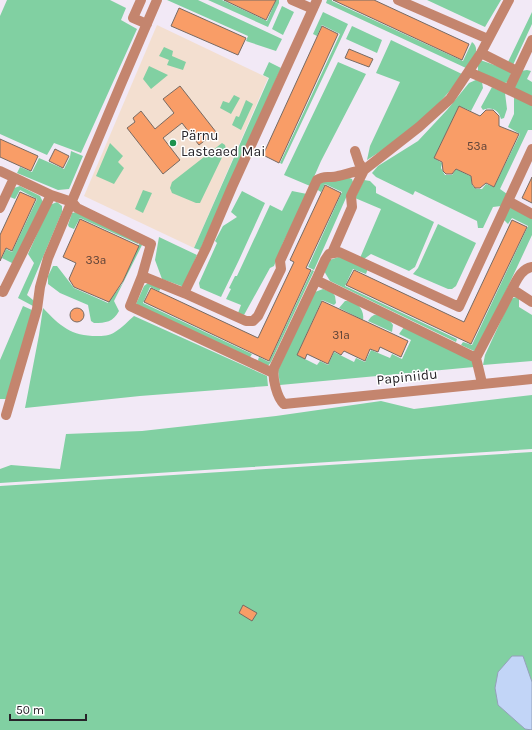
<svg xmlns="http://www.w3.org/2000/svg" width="532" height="730" font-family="Karla,sans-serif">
	<rect width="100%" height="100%" fill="#f2e9f6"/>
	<path fill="#f3dfd0" d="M157,25l111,53 -74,170 -110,-52z"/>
	<path fill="#81d0a2" d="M7,0h103l16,8 -5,12 16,9 -56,124 -27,-10 -7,12 -47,-21v-118z
		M167,0h31l84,39 -6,12 -30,-10 2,-5z
		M208,0h14l45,21 9,-21h3v3l-11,24z
		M327,0h5v1l131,60 9,-19c9,7 1,17 -3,25l-3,1 -140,-65z
		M427,0h74l-16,27z
		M282,6l12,6 -11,23 -11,-6z
		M323,12l25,12 -66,140 -2,-1 60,-129 -18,-9 -5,11 -4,-2z
		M532,12v12l-19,41 -5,-3z
		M352,26l30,14 -5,13 -31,-14z
		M391,40l73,35 -25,28 -38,35 -34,22 3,-14 30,-64 -24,-9z
		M164,47l9,4 -1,5 14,6 -3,8 -16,-5 2,-5 -10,-4z
		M480,60l26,9 5,4 -3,9 -6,2 -24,-12v-7z
		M269,62l12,6 -81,182 -6,-2 75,-170 -6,-3z
		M338,62l28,12 -45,87 -11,25 -26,-11z
		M149,66l19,9 -17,14 -8,-10z
		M527,70l4,1 -4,8 5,3v16l-18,-9 7,-18z
		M478,79l4,3 1,6 -12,23 -12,-5 -25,52 8,5 -1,5 4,7h7l4,-6 16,8c-1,5 -1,10 5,12h5l4,-5 8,3 26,-53 -12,-7 6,-13v-19l18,11v24h-4l-28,59 7,5 -6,12 -8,1 -10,21h-5l-1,-7 -62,-30 -2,4 -37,-18 -4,-4 6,-7 40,-25 29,-31 22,-27z
		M492,87l13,6 2,16 -3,9 -3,1c-2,-9 -10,-13 -18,-9l-2,-3z
		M234,95l6,3 -9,16 -11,-6 3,-7 6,2z
		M246,100l7,4 -12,26 -9,-5 4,-9 3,1z
		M110,143l13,13 -5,6 6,6 -10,16 -18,-8z
		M222,143l3,2 1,4 -26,54h-4l-24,-10 -2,-5 2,-6z
		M71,151l12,5 -14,33 -11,1 -41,-17 3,-6 12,5 7,-14 25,11 6,-12z
		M347,177l5,2 1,3 -39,88 -6,-3 34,-75 -17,-8 -4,8 -5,-3 4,-9z
		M364,180l6,1 6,6v6l58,29 -19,45 -6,4 -38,-17 -7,5 -4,-1 21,-49 -26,-11z
		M20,186l20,10 3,6 -29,62 -12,-6 4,-9 6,3 25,-53 -17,-9 -5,9 -5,-2 4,-9z
		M143,190l9,3 -9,20 -8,-4z
		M242,191l23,12 -26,57 -18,37 -21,-9 -1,-5 18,-40 -2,-2 8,-15 14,-9 -6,-5z
		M292,191l15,3 -24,49 -9,23 -4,2 -26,47 -6,-2 3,-8 -15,-6 5,-10 -2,-1 6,-12h2l33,-71 12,6z
		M57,202l5,4v6l-35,83 6,5v6l-15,-8 16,-35 -6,-9 22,-49z
		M509,206l23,13v16l-53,114 -5,2 -13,-6 2,-3 9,3 56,-119 -16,-8 -4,6 -5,-5z
		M77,212l62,30 -1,2 -58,-26 -6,11 -5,-2 -1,-2 4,-12z
		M438,224l38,19 -20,43 -4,3h-4l-35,-15 5,-6z
		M159,237l38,18 -13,32 -22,-8 -7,-19z
		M140,242l2,3 -28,56 5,10c-6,11 -13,12 -25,12l-3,-2 -3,-16 -28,-12 -12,-9v-8l5,-10h4l17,22 34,15 14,-19z
		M341,256l27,12 -2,6 -13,-5 -8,17 112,53 -1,3 -126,-61 -6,-10 6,-11z
		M312,270l2,1 -43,91 -3,4 -9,-4 -1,-2 1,-3 10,5z
		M148,283l13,5 -2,3 -9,-4 -7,16 109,51 -3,5 -113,-55 8,-18z
		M323,289l9,3 3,4 1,7 -2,2 -12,-5 -25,55 20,10 3,-4 8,4 6,-13 20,10 2,-4 9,4 6,-12 19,8 2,-4 10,5 9,-19 -12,-6 5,-7 69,33 1,7 -194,18 -2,-15 37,-78z
		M519,296v11l13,8v46l-49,4 2,-10 25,-54 3,-3z
		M345,301c11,-1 20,8 18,19l-24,-12z
		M23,306l9,4 -24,89h-8v-39z
		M43,308c17,18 28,28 54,28 5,0 13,0 18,-4 7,-4 13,-11 19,-16l133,60 1,10 -128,10 -115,12 14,-73z
		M374,315c6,-1 15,4 19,10l-1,7 -24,-11 3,-4z
		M532,395v54l-532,34v-14l11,-4 49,4 6,-35 76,-3 134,-15 105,-15 33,8z
		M532,452v278h-532v-244z"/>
	<path fill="#c2d5f7" stroke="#94a0b9" d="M512,656h11l9,26v48l-7,-1 -27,-24 -3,-17 3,-16z"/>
	<path fill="#f99d67" stroke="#776a63" d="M224,0h52l-10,20z
		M333,0h41l95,44 -7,16z
		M179,8l67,30 -8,17 -67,-29z
		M322,26l16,8 -59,129 -16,-8z
		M349,49l24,10 -4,8 -24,-9z
		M180,86l36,46 -17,13 -17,-22 -19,15 17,22 -17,14 -36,-46 8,-6 -2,-4 8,-7 14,18 19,-16 -11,-14z
		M459,106l21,10 6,-6h7l6,6v10l20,8 -25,53 -8,-4 -6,5h-5l-3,-4 -1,-8 -15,-7 -4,5h-6l-3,-3 -1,-9 -8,-4z
		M0,139l38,17 -7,15 -31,-14z
		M55,149l14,7 -6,12 -14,-7z
		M532,177v26l-10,-5z
		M325,185l16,8 -35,75 5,2 -42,91 -125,-59 7,-14 107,50 36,-76 -4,-2z
		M20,192l16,7 -24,52 -6,-3 -6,13v-26z
		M80,219l59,27 -16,35 -14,21 -35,-15 -5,-8 7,-16 -13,-6z
		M512,220l15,7 -56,117 -125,-59 8,-15 110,52z
		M322,301l86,40 -7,16 -21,-10 -2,5 -8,-3 -5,12 -21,-10 -3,4 -7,-4 -6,13 -21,-10 -2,5 -8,-4z
		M70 315a7 7 0 1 1 14 0a7 7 0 1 1-14 0Z
		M243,605l14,8 -5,8 -13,-8z"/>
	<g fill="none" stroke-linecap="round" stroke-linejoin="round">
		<path stroke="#c4856e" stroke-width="10" d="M141,0l-8,18 14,6
			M292,0l21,9
			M398,0l90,39
			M481,53l36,18
			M469,72l21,9 42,20
			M509,89l23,-49
			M0,171l51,24 21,7 5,6 74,36 -9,32
			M508,201l24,13
			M0,208l14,-30
			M332,253l20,-46 -1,-11 13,-26 55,-43 31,-28 31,-46 28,-53
			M316,280l9,-20 4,-6 10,-2 120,55 73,-158
			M512,289c5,-9 9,-20 20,-22
			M0,291l3,1 48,-97
			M184,293l62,28h7l5,-5 23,-47 -1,-8 37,-81c9,-6 12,-1 21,-4 9,-2 17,-5 26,-6l-5,-7 -4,-12
			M476,358l36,-69 20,13
			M273,373l-143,-67 12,-30 42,17 22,-45 26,-61 85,-187
			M284,404c-7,-6 -12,-26 -10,-36l42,-88 160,78 6,25
			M6,415l31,-106 3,-22 8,-29 73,-174 36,-84"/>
		<path stroke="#c4856e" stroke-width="10" d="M284,404l248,-25"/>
	</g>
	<circle fill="#1d924d" stroke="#fff" stroke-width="1.5" cx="173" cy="143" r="4"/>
	<g text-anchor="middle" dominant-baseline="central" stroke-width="3" stroke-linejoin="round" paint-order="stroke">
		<g font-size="12" fill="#5c4238">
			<text x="477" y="146">53a</text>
			<text x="96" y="260">33a</text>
			<text x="341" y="335">31a</text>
		</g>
		<g font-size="14" fill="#272429" stroke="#fff" text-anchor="start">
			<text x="181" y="135">Pärnu<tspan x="181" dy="16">Lasteaed Mai</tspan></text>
		</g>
		<g font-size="14" fill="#272429" stroke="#fff">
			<text transform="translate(407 377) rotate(-6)">Papiniidu</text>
		</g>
	</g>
	<path d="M10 714v6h76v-6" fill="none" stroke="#272429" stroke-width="2"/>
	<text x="16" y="714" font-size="12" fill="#272429" stroke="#ffffff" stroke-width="3" paint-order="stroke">50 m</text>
</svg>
